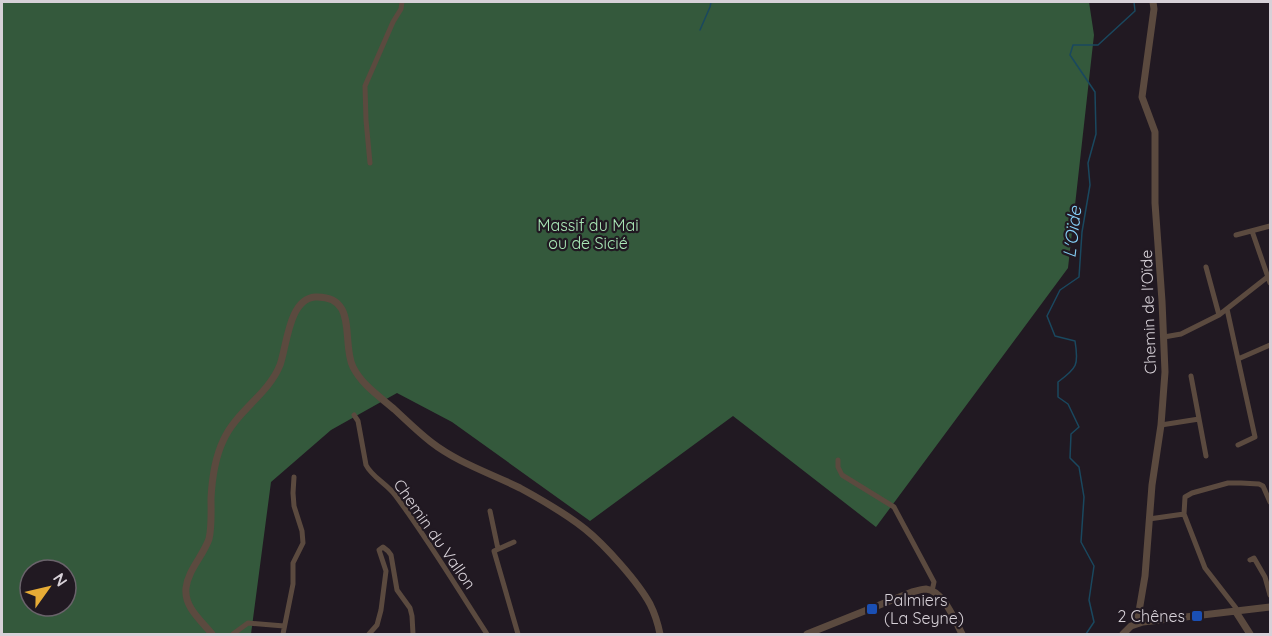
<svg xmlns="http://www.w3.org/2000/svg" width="1272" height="636" font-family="Quicksand,sans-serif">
	<rect width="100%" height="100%" fill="#211922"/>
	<path fill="#34593c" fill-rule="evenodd" d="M2,2h1087l5,33 -26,233 -192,259 -143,-111 -143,105 -138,-99 -55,-29 -66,37 -60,52 -20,152h-249zM30,570h36v36h-36z"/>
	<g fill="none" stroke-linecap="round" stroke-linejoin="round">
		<path stroke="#1a485f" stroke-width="1.5" d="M700,30l10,-23 1,-5
			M1086,634l8,-12 -5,-22 5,-34 -13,-24 3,-45 -5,-30 -9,-9 1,-24 8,-7 -11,-23 -10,-7v-15c19,-14 21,-17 17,-41l-20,-5 -8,-20 13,-26 19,-13 3,-45 8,-47 -2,-22 8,-29 -1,-42 -25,-37 3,-10h25l37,-34 -1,-9"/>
		<path stroke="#5b4a3f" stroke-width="5" d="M370,163l-4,-43 -1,-34 28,-64 8,-13 1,-7
			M1252,231l18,52
			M1236,235l34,-9
			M1206,267l13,48
			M1227,309l28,128 -17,8
			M1164,337l17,-3 38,-19 51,-40
			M1238,359l32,-14
			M1191,376l15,80
			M354,415l4,6 8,44c6,12 21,19 29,30 33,44 62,93 92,139
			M1161,425l38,-6
			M838,460v7l4,8 52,32 40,75 -2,9
			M490,511l8,38
			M1149,519l35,-5
			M514,542l-20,9 24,83
			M1250,560l4,-2 11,19 5,18
			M1236,612v-4l-31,-40 -21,-54 1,-17 7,-4 36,-10h13l18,1 4,2 7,16
			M233,634l15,-11 36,3
			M283,634l10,-50v-21l10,-20 -1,-12 -8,-25 -1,-13 1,-16
			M369,634l8,-9 4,-15 5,-39 -7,-21 4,-3 5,4 3,4 6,35 13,18 2,8 1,18"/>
		<path stroke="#5b4a3f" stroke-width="7" d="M1236,612l14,22
			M1137,623l8,-47 7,-91 9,-60 4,-53 -3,-71 -7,-98v-71l-13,-35 12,-88 -1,-7
			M212,634c-10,-13 -28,-26 -26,-46 2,-18 17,-32 23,-49 3,-13 2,-27 2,-41 1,-18 4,-40 12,-57 13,-30 45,-46 57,-76 7,-20 9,-66 35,-68 44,-2 26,46 38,70 9,18 26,29 41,42 12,11 24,23 37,33 27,21 59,31 89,46 22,12 45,25 65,41 20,16 53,53 65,75 5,10 8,20 10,30
			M807,634l105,-42c5,-1 10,-3 14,-3 18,2 29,32 36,45
			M1123,634l8,-8 12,-4 127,-15"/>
	</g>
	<g fill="#1a4fb4" stroke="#211922" stroke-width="2">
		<rect x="866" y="603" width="12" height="12" rx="3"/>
		<rect x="1191" y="610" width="12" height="12" rx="3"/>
	</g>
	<g text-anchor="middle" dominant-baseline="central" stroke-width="4.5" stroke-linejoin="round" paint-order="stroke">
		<g font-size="16" fill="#aae8b7" stroke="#211922">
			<text x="588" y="225">Massif du Mai<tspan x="588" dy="18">ou de Sicié</tspan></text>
		</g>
		<g font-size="16" fill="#d7d1d8" stroke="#211922">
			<text transform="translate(1148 312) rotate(-92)">Chemin de l'Oïde</text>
			<text transform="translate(435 534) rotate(55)">Chemin du Vallon</text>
		</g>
		<g font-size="16" fill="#d7d1d8" stroke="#211922" text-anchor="start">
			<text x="884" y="600">Palmiers<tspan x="884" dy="18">(La Seyne)</tspan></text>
			<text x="1185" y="616" text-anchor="end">2 Chênes</text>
		</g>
		<g font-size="18" font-style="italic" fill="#86d0f8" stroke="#211922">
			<text transform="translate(1072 232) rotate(-83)">L'Oïde</text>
		</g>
	</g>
	<rect width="1272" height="636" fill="none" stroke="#d7d1d8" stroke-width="6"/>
	<g transform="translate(48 588) rotate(56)"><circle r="28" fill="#211922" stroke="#6a636b" stroke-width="1.5"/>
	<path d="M0-4.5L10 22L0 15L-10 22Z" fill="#e7ac36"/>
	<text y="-9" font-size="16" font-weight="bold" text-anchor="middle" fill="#d7d1d8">N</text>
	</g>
</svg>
